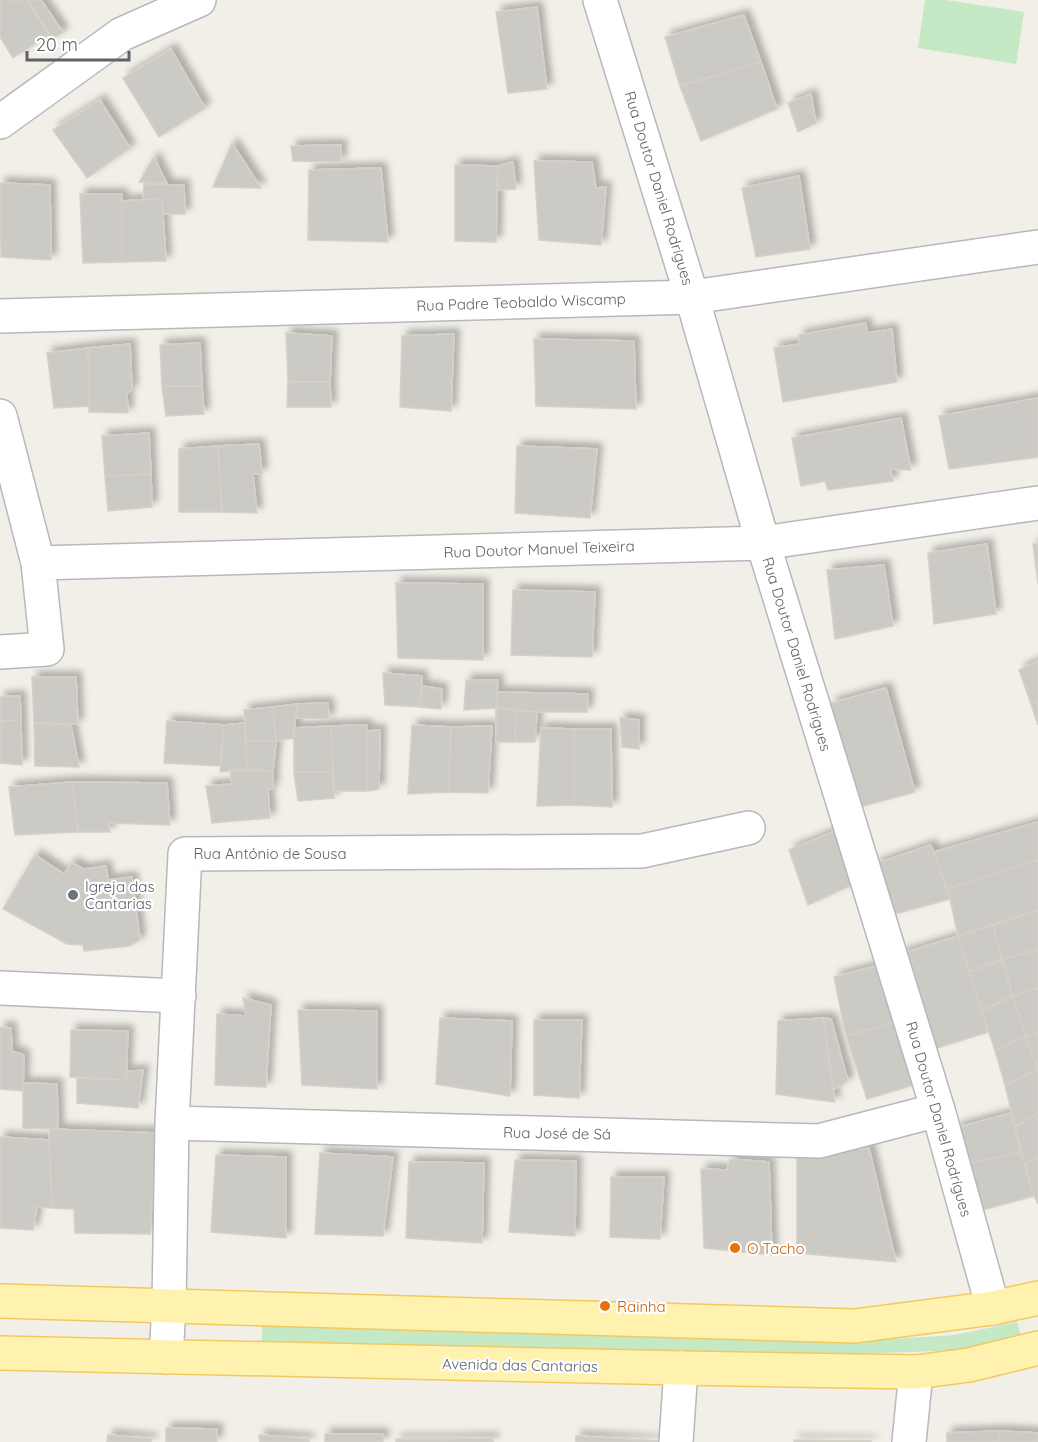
<svg xmlns="http://www.w3.org/2000/svg" width="1038" height="1442" font-family="Quicksand,sans-serif">
	<defs>
		<filter id="shadow"><feDropShadow dx="5.5" dy="-5.5" stdDeviation="3" flood-color="#0004"/></filter>
	</defs>
	<rect width="100%" height="100%" fill="#f1efe8"/>
	<path fill="#c5e8c5" d="M925,0h21l78,12 -8,52 -98,-16z
		M1017,1322l4,14c-35,13 -73,15 -111,16 -31,1 -62,2 -93,2l-555,-13v-15l389,11 211,4 93,-6z"/>
	<path fill="#cccac5" stroke="#d6d1c6" stroke-width="1.5" filter="url(#shadow)" d="M0,0h27l23,34 -37,24 -13,-21z
		M27,0h14l22,32 -11,8z
		M537,7l10,82 -39,4 -12,-81z
		M744,15l17,47 -81,24 -15,-49z
		M171,49l34,59 -46,29 -36,-59z
		M761,62l16,47 -76,32 -21,-55z
		M811,94l5,29 -18,9 -10,-29z
		M100,100l30,48 -43,30 -34,-48z
		M232,143l29,45 -48,-1z
		M341,145v17l-48,-1 -2,-15z
		M154,157l13,27 -28,-2z
		M534,161l58,1 4,26 10,-1 -5,58 -62,-5z
		M513,162l3,27 -19,1 1,-24z
		M455,165l43,1 -2,76 -41,-1z
		M381,168l7,74 -80,-2 1,-70z
		M799,176l11,73 -54,8 -14,-69z
		M0,183l50,2 1,75 -50,-3z
		M144,184l40,1 1,29h-22l-1,-15 -19,1z
		M80,194h42v68l-39,1z
		M162,199l4,62 -44,1v-61z
		M866,323l1,10 25,-4 5,53 -114,20 -9,-54 26,-4 -1,-9z
		M286,333l46,3 -2,46h-42z
		M454,334l-3,77 -51,-4 2,-71z
		M534,339l100,2 2,68 -100,-3z
		M200,343l2,43h-40l-2,-41z
		M130,344l2,45 -5,5 1,19 -39,-1 -1,-64z
		M88,348l1,58 -35,2 -7,-55z
		M288,382h42l1,25h-44z
		M162,386h40l2,28 -38,2z
		M1038,398v59l-89,12 -10,-53z
		M901,418l10,52 -21,-1 3,12 -65,9 -3,-9 -24,5 -9,-48z
		M149,433l2,41 -46,2 -3,-40z
		M259,444l3,30h-9l4,39 -35,-1 -4,-66z
		M218,446l4,66h-43v-63z
		M517,446l80,3 -7,69 -75,-5z
		M151,474l1,33 -44,4 -3,-35z
		M987,544l9,70 -62,10 -6,-71z
		M1033,544h5v40z
		M884,565l9,61 -58,13 -8,-69z
		M396,583l87,1v76l-85,-2z
		M513,590l82,2 -3,65 -81,-2z
		M1038,661v41l-7,2 -12,-34z
		M383,673l39,3 -2,31 -35,-2z
		M32,677h44l2,47 -44,-1z
		M466,680h32l-2,28 -32,2z
		M422,686l20,3 -1,20 -21,-2z
		M886,688l29,104 -59,16 -25,-105z
		M497,692l91,2 -1,18h-52l-39,-4z
		M20,696l1,24 -21,1v-24z
		M1038,702v23l-7,-21z
		M328,703l1,16 -33,-1 1,-14z
		M297,704l-4,34 -17,3 -3,-34z
		M273,707l3,34h-30l-2,-31z
		M496,708l20,2 -1,32h-19z
		M516,710l21,2 -2,30h-20z
		M620,718l19,2v29l-17,-2z
		M21,720l1,45 -22,-2v-42z
		M167,721l57,4 -4,41 -56,-3z
		M34,723l37,2 8,42 -44,-1z
		M245,723l2,47 -27,2 4,-47z
		M367,725v66h-33l-3,-65z
		M412,725l39,2 -3,65 -40,2z
		M331,726l2,46h-39v-44z
		M492,726l-4,67 -40,-1 3,-65z
		M541,728l33,1v76l-37,1z
		M574,729h37l1,78 -38,-2z
		M380,730l-1,59 -12,2v-60z
		M246,741h30l-3,30 -26,-1z
		M230,770l43,1v18h-5l2,29 -58,5 -6,-37 26,-2z
		M294,772h39l1,26 -36,3z
		M72,782l6,50 -63,3 -6,-48z
		M72,782l95,1 3,42 -61,-2 1,9h-32z
		M1038,822v38l-92,29 -12,-37z
		M838,830l16,54 -46,21 -19,-55z
		M931,845l19,54 -59,16 -16,-51z
		M35,855l29,19 8,-11 12,6 22,-3 2,14 24,-3 8,63 -11,6 -45,5 -1,-6 -16,-1 -64,-35z
		M1038,860v50l-80,26 -8,-37 -4,-10z
		M1038,910v39l-36,11 -9,-35z
		M993,925l9,35 -33,12 -11,-36z
		M958,936l30,96 -54,17 -34,-95z
		M1038,949v39l-25,8 -11,-36z
		M1002,960l11,36 -31,15 -13,-39z
		M884,964l18,56 -56,16 -12,-59z
		M1038,988v44l-12,4 -13,-40z
		M1013,996l13,40 -31,15 -13,-40z
		M243,998l28,7 -5,82 -51,-2 2,-71 29,2z
		M298,1010l79,1v78l-75,-4z
		M440,1018l72,3 -2,75 -74,-12z
		M823,1018l8,1 17,62 -15,9z
		M823,1018l12,84 -59,-8 2,-73z
		M534,1020h48l-3,78 -45,-3z
		M902,1020l15,64 -50,15 -21,-63z
		M0,1027l11,1 1,23 12,4 -1,36 -23,-2z
		M71,1030l57,1 -2,49 -56,-3z
		M1038,1032v37l-12,-33z
		M1026,1036l12,34 -33,15 -10,-34z
		M143,1070l-5,38 -61,-5v-25l49,2v-8z
		M1038,1070v43l-23,14 -10,-42z
		M23,1083l34,1 1,45 -35,-1z
		M1011,1113l10,39 -55,12 -11,-36z
		M1038,1113v44l-13,7 -10,-37z
		M50,1129l106,4 -6,101 -75,-1 -1,-24 -22,-1 -3,-68z
		M0,1137l49,3 3,68 -15,-1 -4,23 -33,-2z
		M869,1148l27,114 -99,-9v-96z
		M1021,1152l13,44 -56,15 -12,-47z
		M320,1153l73,4 -10,79 -68,-2z
		M216,1155l70,2v81l-75,-6z
		M1038,1157v47l-4,-8 -9,-32z
		M730,1159l39,3 3,93 -68,-7 -3,-79 26,1z
		M515,1160l61,1 -1,75 -66,-4z
		M409,1162l75,1 -2,80 -76,-5z
		M611,1177h53l-4,62 -50,-2z
		M166,1428l51,1v13h-51z
		M1000,1431l-1,11h-52v-9z
		M1000,1431l38,2v9h-39z
		M325,1434h58v8h-58z
		M108,1435l44,4 -1,3h-44z
		M259,1435l50,4v3h-49z
		M576,1436l84,5v1h-84z
		M493,1438v4h-46l1,-3z
		M396,1439h52l-1,3h-51z
		M794,1440l77,1v1h-77z"/>
	<g fill="none" stroke-linecap="round" stroke-linejoin="round">
		<g stroke="#b5b8bc" stroke-width="36">
			<path id="minor" d="M600,0l92,297 71,246 175,567 55,198
				M0,122l122,-88 77,-34
				M0,316l692,-19 346,-50
				M0,416l38,147 9,86 -47,3
				M38,563l725,-20 275,-40
				M0,988l179,8
				M172,1123l647,18 119,-31
				M166,1357l3,-51 3,-183 13,-269 457,-3 106,-23
				M676,1442l5,-74
				M909,1442l7,-70"/>
		</g>
		<g stroke="#f2c960" stroke-width="36">
			<path id="major" d="M0,1301l855,25 138,-18 45,-10
				M0,1353l681,15 235,4 53,-7 69,-17"/>
		</g>
		<use href="#minor" stroke="#fff" stroke-width="33"/>
		<use href="#major" stroke="#fff2af" stroke-width="33"/>
	</g>
	<circle fill="#6b7280" stroke="#fff" stroke-width="2" cx="73" cy="895" r="6"/>
	<g fill="#e8710a" stroke="#fff" stroke-width="2">
		<circle cx="735" cy="1248" r="6"/>
		<circle cx="605" cy="1306" r="6"/>
	</g>
	<g text-anchor="middle" dominant-baseline="central" stroke-width="4.5" stroke-linejoin="round" paint-order="stroke">
		<g font-size="15" fill="#5f6368" stroke="#fff">
			<text transform="translate(659 188) rotate(73)">Rua Doutor Daniel Rodrígues</text>
			<text transform="translate(521 302) rotate(-2)">Rua Padre Teobaldo Wiscamp</text>
			<text transform="translate(539 549) rotate(-2)">Rua Doutor Manuel Teixeira</text>
			<text transform="translate(797 654) rotate(73)">Rua Doutor Daniel Rodrígues</text>
			<text x="270" y="853">Rua António de Sousa</text>
			<text transform="translate(939 1119) rotate(74)">Rua Doutor Daniel Rodrígues</text>
			<text transform="translate(557 1133) rotate(1)">Rua José de Sá</text>
			<text transform="translate(520 1365) rotate(1)">Avenida das Cantarias</text>
		</g>
		<g font-size="15" fill="#5b616d" stroke="#fff" text-anchor="start">
			<text x="85" y="886">Igreja das<tspan x="85" dy="17">Cantarias</tspan></text>
		</g>
		<g font-size="15" fill="#c56008" stroke="#fff" text-anchor="start">
			<text x="747" y="1248">O Tacho</text>
			<text x="617" y="1306">Rainha</text>
		</g>
	</g>
	<path d="M27 51v9h102v-9" fill="none" stroke="#5f6368" stroke-width="3"/>
	<text x="36" y="51" font-size="18" fill="#5f6368" stroke="#ffffff" stroke-width="4.5" paint-order="stroke">20 m</text>
</svg>
